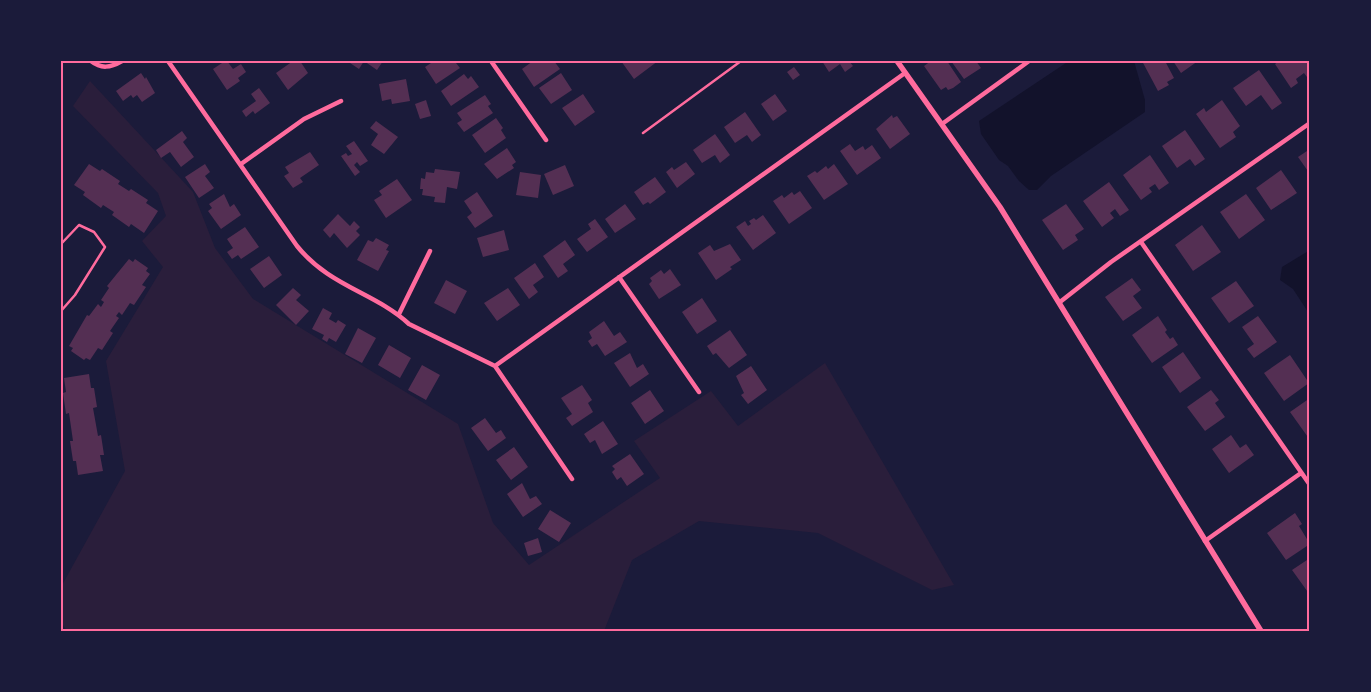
<svg xmlns="http://www.w3.org/2000/svg" width="1371" height="692" font-family="Rubik,sans-serif">
	<rect width="100%" height="100%" fill="#1b1b3a"/>
	<path fill="#2a1e3b" d="M90,81l103,111 22,56 38,51 205,125 35,99 36,42 131,-87 -26,-37 77,-50 27,35 87,-63 129,222 -22,5 -114,-57 -119,-12 -67,39 -28,71h-537l-6,-9v-35l64,-116 -19,-110 57,-94 -21,-26 24,-25 -8,-23 -85,-87z"/>
	<path fill="#12122b" d="M1069,61h65l11,39v12l-94,64 -14,14h-8l-10,-9 -11,-15 -9,-6 -18,-26 -2,-13z
		M1310,250v65l-17,-26 -13,-9 2,-13z"/>
	<path fill="#542f53" d="M225,61h2l6,8 8,-5 5,8 -8,6 2,3 -13,9 -14,-21z
		M293,61h7l8,12 -20,17 -12,-17z
		M351,61h32l-6,9 -13,-9 -5,8 -9,-6z
		M434,61h25l-3,2 4,5 -24,16 -11,-17z
		M533,61h21l6,8 -26,18 -12,-18z
		M621,61h37l-24,18z
		M822,61h27l4,5 -8,6 -5,-8 -11,8z
		M931,61h16l14,21 -8,6 -5,2 -2,-3 -5,3 -17,-24z
		M951,61h25l5,7 -17,11z
		M1142,61h23l9,17 -7,4 2,3 -11,6z
		M1173,61h25l-17,12z
		M1279,61h31v20l-6,-8 -8,6 2,4 -7,5 -16,-24z
		M794,67l6,8 -7,5 -6,-8z
		M1259,70l23,33 -10,7 -11,-15 -15,11 -13,-18z
		M141,73l4,6 1,-2 9,16 -13,9 -5,-7 -4,3 -2,-3 -8,6 -7,-10z
		M561,73l11,17 -21,14 -12,-16z
		M464,74l4,5 3,-3 8,11 -28,19 -10,-15z
		M406,79l4,22 -18,3 -1,-5 -9,2 -3,-17z
		M259,88l11,15 -15,11 -2,-3 -7,6 -4,-6 14,-10 -5,-7z
		M583,94l12,18 -20,14 -13,-18z
		M775,94l12,17 -14,10 -12,-17z
		M485,95l6,9 -3,2 5,7 -29,19 -7,-9 5,-3 -5,-7z
		M426,100l5,16 -11,3 -5,-15z
		M1222,100l18,26 -7,6 3,5 -16,11 -24,-34 8,-6 2,4z
		M745,112l16,23 -9,7 -5,-7 -12,8 -11,-16z
		M892,115l1,3 4,-2 13,18 -20,15 -14,-20z
		M496,118l7,10 -2,2 5,8 -21,15 -13,-18z
		M376,121l22,16 -14,17 -13,-9 7,-11 -8,-6z
		M1185,130l20,29 -10,7 -5,-7 -13,9 -15,-22z
		M182,131l5,7 -4,4 11,15 -13,10 -11,-15 -9,6 -5,-8z
		M715,134l15,21 -10,8 -5,-8 -13,8 -9,-13z
		M354,141l14,20 -8,5 -3,-4 -3,3 6,7 -5,4 -14,-20 5,-3 2,3 4,-2 -6,-8z
		M850,144l5,7 8,-5 2,4 7,-5 9,13 -24,17 -17,-24z
		M507,148l9,14 -4,3 2,3 -17,11 -13,-15z
		M1310,149v25l-12,-17z
		M310,152l9,13 -19,13 3,4 -10,6 -9,-12 5,-3 -4,-6z
		M1150,155l19,28 -10,7 -4,-6 -6,4 3,4 -11,8 -18,-25z
		M686,162l9,12 -18,14 -11,-16 6,-5 2,3z
		M89,164l11,7 2,-2 18,12 -2,3 11,7 2,-2 17,11 -2,3 12,8 -14,22 -13,-9 -2,3 -17,-12 2,-3 -11,-7 -2,3 -18,-13 2,-3 -11,-7z
		M205,164l5,8 -5,4 9,12 -15,10 -14,-21z
		M834,164l14,20 -24,16 -17,-24 8,-5 2,2 9,-7 2,3z
		M565,165l9,21 -21,9 -9,-21z
		M435,169l25,3 -3,17 -10,-2 -2,16 -11,-1 1,-5 -13,-2 1,-6h-3l1,-11 4,1 1,-7 8,1z
		M1281,170l16,23 -26,17 -15,-22z
		M520,172l21,3 -3,23 -22,-3z
		M655,177l11,15 -16,12 -2,-2 -5,3 -9,-13z
		M397,179l15,21 -26,18 -12,-18 8,-5 -3,-4z
		M1109,182l20,28 -9,6 -5,-7 -5,4 4,5 -12,9 -19,-26z
		M800,191l12,17 -23,16 -16,-23 9,-6 2,3 8,-6 2,3z
		M477,192l16,24 -18,12 -8,-11 5,-4 -8,-12z
		M224,194l6,13 4,-3 7,11 -20,14 -13,-18 4,-3 -3,-4z
		M1246,194l19,26 -26,19 -19,-27z
		M625,204l11,15 -21,14 -10,-14z
		M1066,204l18,25 -9,6 3,5 -15,10 -21,-30z
		M338,214l12,12 4,-5 6,6 -4,4 4,4 -13,13 -13,-15 -4,5 -7,-8z
		M763,215l13,18 -23,17 -17,-23 9,-6 3,5 3,-2 -2,-3 5,-3 2,2z
		M595,219l13,18 -21,15 -10,-13 14,-10 -3,-5z
		M1202,225l19,27 -28,19 -18,-26z
		M245,227l14,20 -18,12 -3,-4 -6,4 -5,-7 6,-4 -6,-9z
		M504,230l5,20 -26,7 -6,-19z
		M376,238l13,7 -3,5 3,1 -11,20 -21,-11 11,-20 5,2z
		M565,240l10,15 -12,9 5,7 -10,7 -15,-22z
		M730,244l11,16 -11,7 2,2 -16,11 -18,-27 12,-8 4,6z
		M269,256l13,19 -18,13 -14,-19z
		M129,259l4,3 2,-3 13,9 -2,3 4,3 -8,11 4,2 -12,18 -4,-2 -8,12 -3,-3 -3,4 3,2 -9,13 3,2 -11,17 -4,-2 -8,12 -4,-2 -2,2 -13,-9 2,-3 -4,-2 18,-31 2,1 9,-12 3,3 3,-5 -3,-2 8,-12 -2,-2z
		M535,263l9,14 -11,8 5,7 -9,7 -15,-21z
		M670,269l11,16 -22,14 -10,-15 3,-3 -2,-3 11,-8 3,4z
		M1132,278l9,12 -8,6 9,12 -19,13 -18,-24z
		M446,280l21,11 -12,23 -21,-11z
		M1236,281l18,25 -25,17 -18,-25z
		M293,288l8,7 -5,5 13,11 -13,14 -20,-20z
		M508,288l12,17 -23,16 -13,-18z
		M702,298l15,23 -20,13 -15,-22z
		M323,308l9,5 -3,6 7,4 2,-3 8,5 -10,17 -7,-4 -2,4 -5,-3 2,-4 -12,-6z
		M1158,316l9,14 -2,2 5,7 3,-2 5,8 -26,18 -20,-28z
		M1258,316l19,26 -23,16 -7,-9 7,-5 -12,-17z
		M604,321l10,15 6,-4 7,10 -22,14 -8,-12 -5,3 -4,-6 4,-3 -3,-6z
		M358,328l18,10 -14,25 -17,-9z
		M730,330l17,25 -18,13 -13,-15 -3,2 -6,-9z
		M389,345l22,13 -11,20 -22,-13z
		M1183,352l18,26 -21,15 -18,-26z
		M630,353l7,15 6,-4 6,10 -19,13 -16,-24z
		M1290,355l19,28 -25,18 -20,-28z
		M422,365l18,10 -14,25 -18,-10z
		M751,366l16,24 -19,14 -7,-9 3,-2 -8,-17z
		M89,374l2,14h3l3,19 -4,1 5,28 3,-1 3,20h-4l3,16 -25,4 -2,-14h-3l-3,-20h3l-4,-28 -3,1 -3,-21 3,-1 -2,-14z
		M582,385l10,15 -4,3 5,9 -21,14 -6,-8 6,-4 -11,-16z
		M650,390l14,21 -19,13 -14,-21z
		M1211,390l8,10 -4,3 10,14 -20,14 -18,-24z
		M1310,398v42l-20,-28z
		M485,418l11,15 5,-3 5,8 -18,13 -17,-23z
		M603,421l15,23 -16,10 -7,-14 -5,3 -6,-9z
		M1231,435l9,13 6,-4 8,11 -25,18 -17,-24z
		M514,447l14,20 -17,13 -15,-20z
		M630,454l14,20 -17,12 -6,-9 -4,3 -5,-8 3,-3 -3,-3z
		M522,483l8,16 6,-3 6,8 -19,13 -16,-23z
		M550,510l21,13 -12,19 -21,-13z
		M1295,513l7,11 -3,2 11,18 -24,16 -19,-27z
		M538,538l4,14 -14,4 -4,-13z
		M1310,558v37l-18,-25z"/>
	<g fill="none" stroke-linecap="round" stroke-linejoin="round">
		<path stroke="#ff6b9d" stroke-width="2.5" d="M643,133l98,-72
			M61,244l18,-19 15,7 11,15 -30,48 -14,16"/>
		<path stroke="#ff6b9d" stroke-width="4.5" d="M91,61c10,8 19,7 31,0
			M168,61l129,185c33,41 77,46 112,78l86,42 410,-293
			M491,61l55,79
			M942,124l87,-63
			M241,164l63,-45 37,-18
			M1141,242l169,243
			M619,277l80,115
			M1060,302l51,-40 199,-139
			M399,314l31,-63
			M495,366l77,113
			M1205,541l96,-68"/>
		<path stroke="#ff6b9d" stroke-width="5.5" d="M897,61l103,146 261,424"/>
	</g>
	<rect width="1371" height="692" fill="none" stroke="#1b1b3a" stroke-width="125"/>
	<rect x="62" y="62" width="1246" height="568" fill="none" stroke="#ff6b9d" stroke-width="2"/>
</svg>
